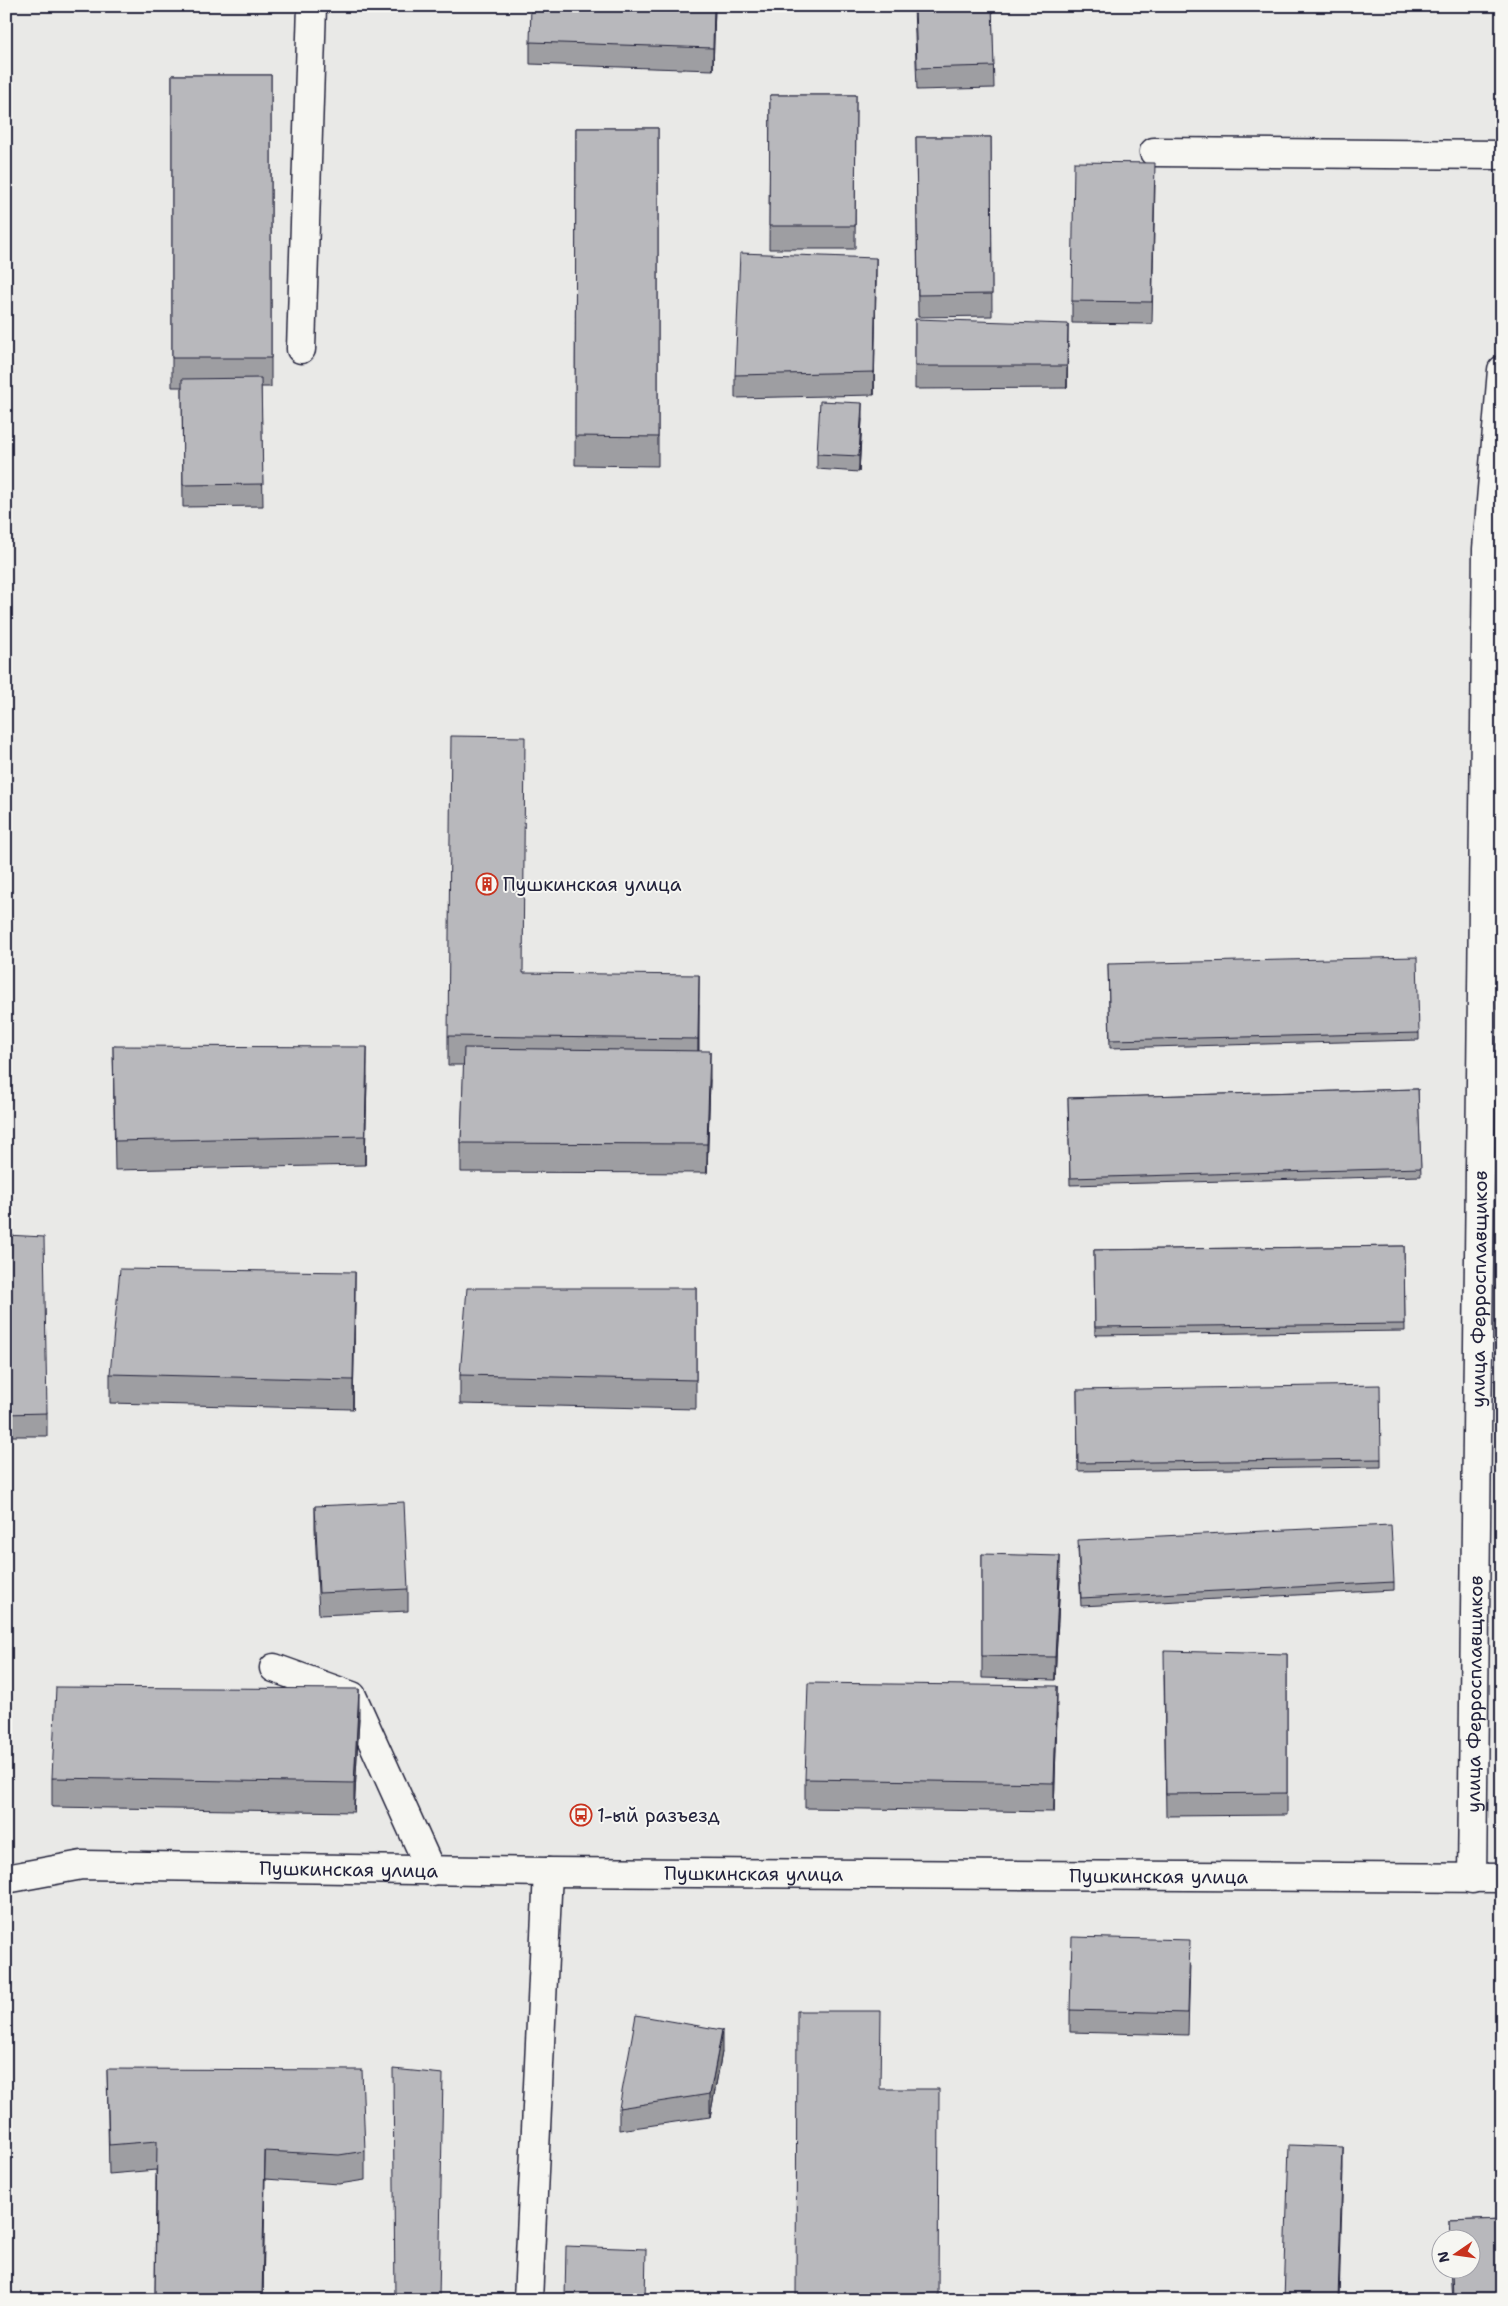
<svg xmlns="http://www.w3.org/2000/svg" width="1508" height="2306" font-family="'Shantell Sans',sans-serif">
	<rect width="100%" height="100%" fill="#e9e9e7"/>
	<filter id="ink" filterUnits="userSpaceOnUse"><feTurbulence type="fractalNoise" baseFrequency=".02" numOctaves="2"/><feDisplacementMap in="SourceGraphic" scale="10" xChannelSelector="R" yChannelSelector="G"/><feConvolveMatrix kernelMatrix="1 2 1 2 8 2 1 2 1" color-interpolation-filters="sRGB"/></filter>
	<g filter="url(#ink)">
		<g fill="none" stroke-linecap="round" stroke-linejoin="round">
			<g stroke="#22223b" stroke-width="31">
				<g id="minor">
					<path d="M1154,152l348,3"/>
					<path d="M301,349l11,-343"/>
					<path d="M274,1668l78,28 79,175"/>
					<path id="s1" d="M6,1879l76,-14 466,7 954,6"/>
					<path id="s2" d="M1472,1879l15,-1330 15,-179"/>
					<path d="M528,2300l20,-428"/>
				</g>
			</g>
			<use href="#minor" stroke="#f6f6f2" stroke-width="28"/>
		</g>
		<path fill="#9e9ea2" stroke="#22223b" d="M715,6l-2,64 -183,-6v-22z
			M914,6h78l2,82 -77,2z
			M172,75h99v312h-10l2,119 -80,1 -1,-120h-10z
			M770,95h86l-1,154h-86z
			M576,128h82v338l-83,-1z
			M916,137h75l1,179 -74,1z
			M1155,185l-3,139 -80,-1v-22z
			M876,280l-2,115 -139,3v-23z
			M915,319l153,27 -1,42 -152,1z
			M862,419l-3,53 -42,-3v-15z
			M1108,964l311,69v7l-309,8z
			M523,973l176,31v47l11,29 -3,93 -246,-1v-29l3,-78h-16v-29z
			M113,1046l254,30 -2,89 -250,5z
			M1418,1089l3,87 -351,9 -2,-87z
			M6,1235l41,178v23h-41z
			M1404,1246l1,85 -310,4 -1,-85z
			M696,1288v121l-236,-5v-29z
			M355,1301l-2,108 -243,-6v-29z
			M1077,1390l304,69v8l-303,4z
			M315,1506l93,83v22l-89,4 -4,-87z
			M1078,1548l316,34v8l-313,16z
			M982,1554l78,24 -5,102 -73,-2z
			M1287,1654v161l-121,1 -2,-142z
			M1057,1714l-3,98 -249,-4v-29z
			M359,1718l-5,94 -302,-5v-29z
			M1190,1963l-2,72 -118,-3v-22z
			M722,2052l-12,65 -91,13v-22z
			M107,2069l258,82v29l-26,4 -74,-5 -2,121h-108l1,-130 -47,4z
			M1502,2219v81h-49l-2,-32h19v-30h-20v-17z"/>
		<path fill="#818184" stroke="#22223b" d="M714,6h1l-2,64v-22z
			M876,258v22l-2,115v-23z
			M1068,324v22l-1,42v-22z
			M862,403v16l-3,53v-16z
			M699,975v29l-1,64v-29z
			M367,1047v29l-2,89v-29z
			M710,1051v29l-3,93v-29z
			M355,1272v29l-2,108v-29z
			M1060,1556v22l-5,102v-23z
			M1057,1686v28l-3,98v-29z
			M359,1689v29l-5,94v-29z
			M722,2030v22l-12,65v-23z
			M1343,2147v22l-4,131h-1z
			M265,2151l-2,149h-1z"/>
		<path fill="#b8b8bc" stroke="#22223b" d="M531,6h183l-1,42 -183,-6z
			M915,6h77l2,60 -77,2z
			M172,75h99v283h-99z
			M770,95h86l-1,131h-86z
			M576,128h82v309l-83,-1z
			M916,137h75l1,157 -74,1z
			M1074,162l81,1 -3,139 -80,-1z
			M740,253l136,5 -2,114 -139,3z
			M915,319l153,5 -1,42h-152z
			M261,378l2,106 -80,1 -1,-106z
			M820,401l42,2 -3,53 -42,-2z
			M451,736l74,1 -2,236 176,2 -1,64 -250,-3z
			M1417,957l2,76 -309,7 -2,-76z
			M113,1046l254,1 -2,89 -250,5z
			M464,1048l246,3 -3,93 -246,-1z
			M1418,1089l3,79 -351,10 -2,-80z
			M6,1235l38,2 3,176 -41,1z
			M1404,1246l1,78 -310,3 -1,-77z
			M120,1269l235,3 -2,108 -243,-6z
			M467,1288h229v92l-236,-5z
			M1380,1385l1,74 -303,4 -1,-73z
			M404,1502l4,87 -89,4 -4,-87z
			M1391,1525l3,57 -313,16 -3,-58z
			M982,1554l78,2 -5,101 -73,-1z
			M1164,1651l123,3v139l-121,1z
			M808,1683l249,3 -3,97 -249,-4z
			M56,1687l303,2 -5,94 -302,-5z
			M1072,1937l118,3 -2,73 -118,-3z
			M797,2011h84l-1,78h59l-1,211h-142z
			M636,2015l86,15 -12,64 -91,14z
			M107,2069l255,1 3,81 -26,4 -74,-4 -3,149h-107l2,-159 -48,4z
			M393,2069l50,5 -4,226h-44z
			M1289,2145l54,2 -5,153h-54z
			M1502,2219v81h-48l-1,-32h17v-30h-19l-1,-17z
			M566,2246l80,3 -1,51h-80z"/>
	</g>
	<defs>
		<g id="building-ring" transform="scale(1.125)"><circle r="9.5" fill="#f6f6f2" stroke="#c8321e" stroke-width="1.5"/><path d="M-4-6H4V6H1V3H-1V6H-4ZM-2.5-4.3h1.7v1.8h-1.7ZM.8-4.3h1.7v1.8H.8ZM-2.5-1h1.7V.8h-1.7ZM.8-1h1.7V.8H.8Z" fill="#c8321e"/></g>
		<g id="bus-ring" transform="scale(1.125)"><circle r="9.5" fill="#f6f6f2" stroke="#c8321e" stroke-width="1.5"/><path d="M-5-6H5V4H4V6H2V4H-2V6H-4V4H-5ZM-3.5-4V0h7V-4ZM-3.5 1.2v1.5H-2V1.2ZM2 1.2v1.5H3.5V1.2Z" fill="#c8321e"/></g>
	</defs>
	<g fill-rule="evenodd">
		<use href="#building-ring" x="487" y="884"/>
		<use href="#bus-ring" x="581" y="1815"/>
	</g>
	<g text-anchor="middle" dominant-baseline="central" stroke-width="4" stroke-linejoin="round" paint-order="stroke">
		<g font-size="19" fill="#22223b" stroke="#f6f6f2" text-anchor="start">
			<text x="503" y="884">Пушкинская улица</text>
			<text x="597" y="1815">1-ый разъезд</text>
		</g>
		<g font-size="19" fill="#22223b" stroke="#f6f6f2">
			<text stroke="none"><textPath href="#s2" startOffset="590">улица Ферросплавщиков</textPath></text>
			<text stroke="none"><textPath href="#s2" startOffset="185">улица Ферросплавщиков</textPath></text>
			<text stroke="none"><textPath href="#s1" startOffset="344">Пушкинская улица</textPath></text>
			<text stroke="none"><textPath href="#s1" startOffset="749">Пушкинская улица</textPath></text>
			<text stroke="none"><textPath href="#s1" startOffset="1154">Пушкинская улица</textPath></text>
		</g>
	</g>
	<rect width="1508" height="2306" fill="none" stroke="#f6f6f2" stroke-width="25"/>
	<rect x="12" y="12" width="1483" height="2281" fill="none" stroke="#22223b" stroke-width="2" filter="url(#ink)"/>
	<g transform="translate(1456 2254) rotate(257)"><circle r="24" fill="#f6f6f2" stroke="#a1a1a9"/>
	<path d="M0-4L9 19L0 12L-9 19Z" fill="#c8321e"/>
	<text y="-8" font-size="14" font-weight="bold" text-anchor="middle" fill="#22223b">N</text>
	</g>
</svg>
